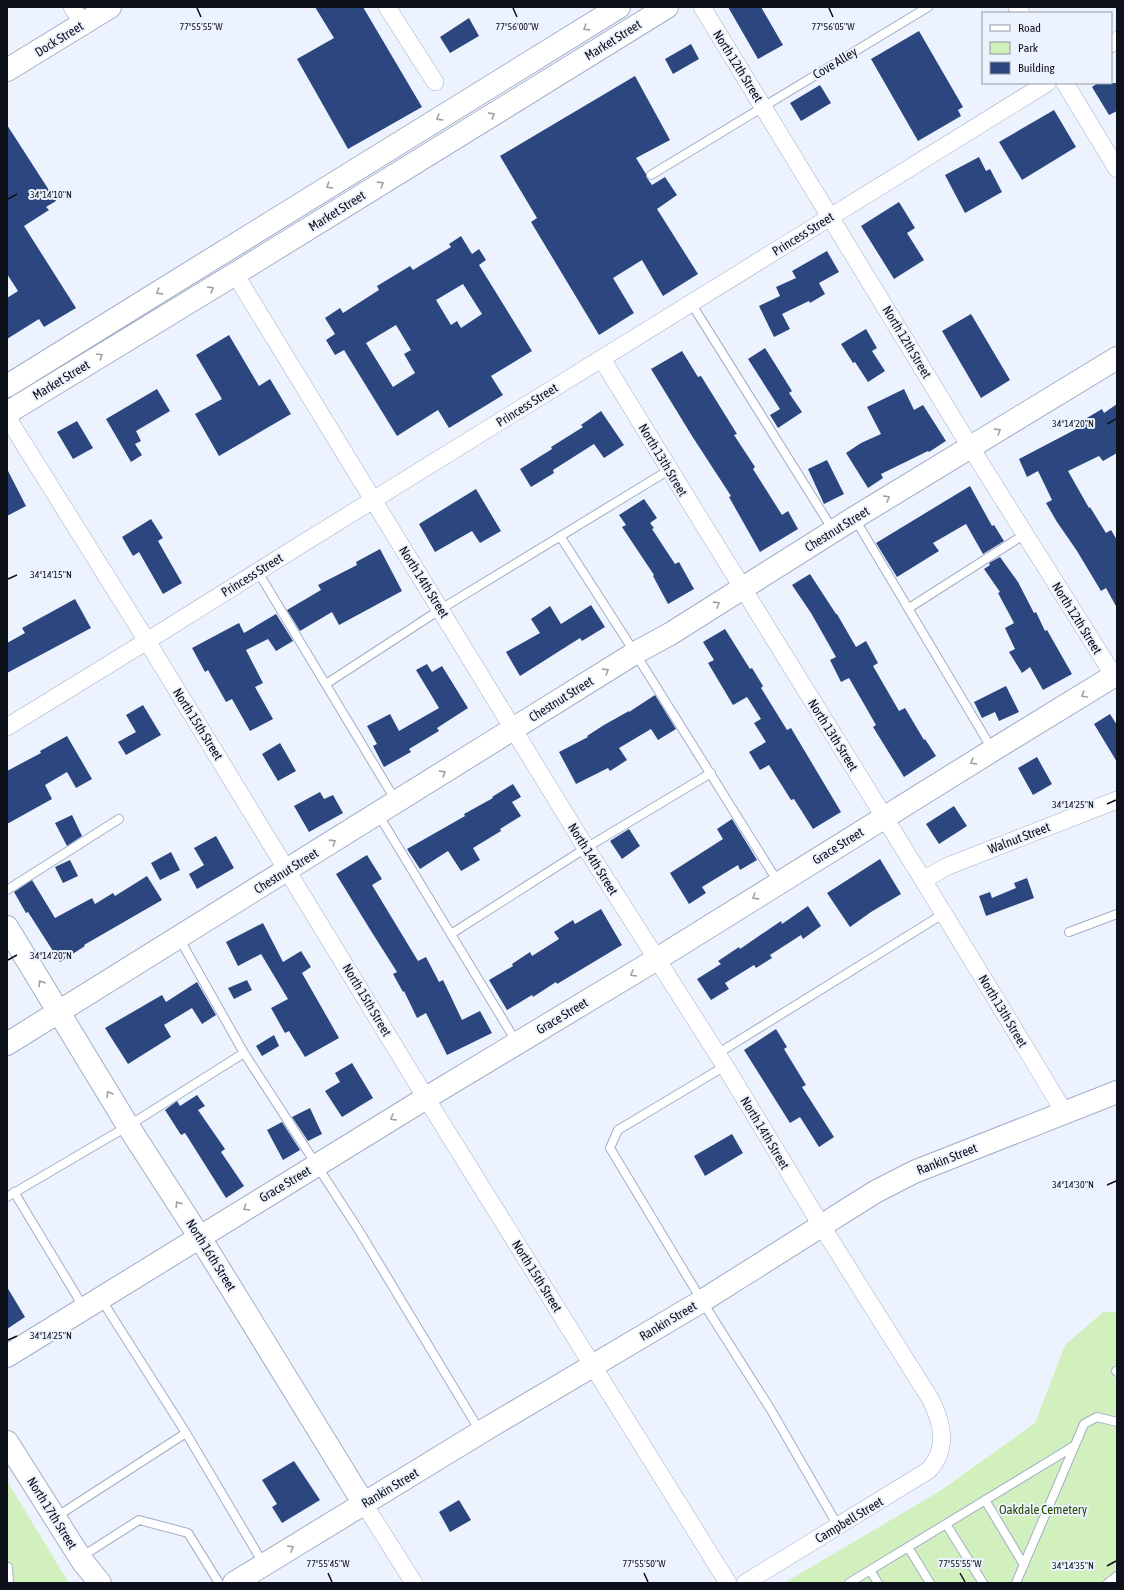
<svg xmlns="http://www.w3.org/2000/svg" width="1124" height="1590" font-family="'Asap Condensed',sans-serif">
	<rect width="100%" height="100%" fill="#edf3fe"/>
	<path fill="#d2f0bd" d="M1103,1312h14v271h-333l156,-92 95,-68 30,-78z
		M7,1481l62,102h-62z"/>
	<path fill="#2c4780" fill-rule="evenodd" d="M315,7h48l59,100 -74,42 -51,-90 37,-21z
		M728,7h33l22,38 -25,14z
		M469,18l10,18 -29,17 -10,-16z
		M919,31l44,76 -5,3 3,6 -43,25 -47,-82z
		M691,44l8,15 -26,15 -8,-15z
		M635,76l35,64 -34,18 10,16 1,4 5,7 13,-8 12,18 -20,14 41,65 -35,22 -21,-36 -29,18 21,35 -35,22 -68,-113 6,-4 -37,-62z
		M1098,83h19v28l-8,4 -17,-28z
		M820,85l11,18 -30,18 -11,-18z
		M1054,110l22,37 -54,33 -23,-38z
		M7,125l49,76 -10,6 3,3 -25,16 52,82 -32,19 -5,-8 -32,20v-41l11,-7 -11,-17z
		M979,157l7,14 4,-2 12,23 -37,21 -20,-38z
		M899,202l16,26 -8,5 17,27 -30,19 -33,-53z
		M461,236l11,18 7,-5 7,11 -7,5 53,86 -41,25 12,19 -54,33 -11,-18 -41,26 -53,-86 -9,5 -9,-15 9,-6 -10,-16 15,-10 3,5 36,-23 -2,-4 33,-20 3,4 38,-23 -2,-3zM463,284l19,30 -21,14 -4,-7 -6,4 -15,-25zM396,325l15,25 -7,4 11,19 -22,14 -27,-44z
		M827,251l12,21 -20,11 6,11 -15,9 -1,-2 -27,13 8,15 -16,8 -15,-31 21,-10 -4,-9 20,-9 -4,-7z
		M971,314l39,66 -29,18 -39,-67z
		M866,329l11,19 -5,3 13,20 -17,11 -13,-20 -2,1 -12,-19z
		M229,335l30,51 11,-7 21,35 -72,42 -24,-42 27,-15 -26,-44z
		M765,348l27,43 -3,2 13,19 -24,16 -8,-13 10,-6 -32,-50z
		M682,351l16,26 3,-1 36,58 -3,1 21,32 -2,2 29,46 6,-4 10,18 -38,23 -31,-55 2,-1 -39,-60 -41,-67z
		M157,389l13,22 -34,20 5,10 -6,3 7,11 -11,7 -25,-43z
		M904,389l10,21 9,-5 23,36 -17,11 -1,-1 -47,23 2,4 -15,10 -22,-35 15,-10 20,-9 -14,-27z
		M1117,404v49l-14,8 -4,-5 -31,15 21,37 1,-1 16,26 5,-3 6,10v68l-11,-20 -5,3 -24,-40 -20,-29 -11,-19 6,-3 -14,-29 -11,6 -8,-18 63,-33 -2,-4 22,-13 2,4z
		M601,411l23,34 -20,13 -10,-14 -41,26 1,3 -23,14 -11,-18 32,-20 -1,-2 32,-20 -2,-2z
		M77,421l16,27 -20,11 -16,-27z
		M827,460l17,34 -20,10 -16,-35z
		M7,469l19,37 -19,10z
		M970,486l22,40 2,-1 10,16 -21,13 -17,-30 -33,19 6,8 -42,26 -21,-34z
		M476,489l25,42 -21,12 -8,-12 -37,21 -16,-28z
		M644,499l13,19 -7,5 4,5 -2,1 23,35 4,-2 15,27 -26,15 -15,-28 1,-1 -32,-48 4,-2 -7,-10z
		M151,519l12,19 -5,3 24,42 -19,11 -24,-42 -6,4 -11,-19z
		M380,549l22,42 -63,34 -7,-13 -32,19 -13,-21 34,-20 -3,-5 39,-20 -1,-3z
		M1000,557l18,25 16,31 2,-1 9,19 2,-1 25,44 -29,16 -13,-23 -8,6 -13,-21 6,-3 -10,-21 9,-5 -16,-30 2,-1 -16,-23 6,-4 -1,-2z
		M810,574l26,40h1l19,33 10,-6 12,22 -5,3 26,45 6,-3 19,32 1,-1 11,17 -32,21 -31,-50 3,-2 -27,-47 -8,4 -11,-22 6,-3 -25,-44 -19,-28z
		M75,599l16,29 -84,45v-30l18,-10 -3,-5z
		M591,605l14,22 -23,14 -2,-3 -60,38 -14,-24 34,-19 -9,-14 19,-13 11,18z
		M276,614l17,27 -17,10 -8,-12 -22,11 17,33 -8,4 18,32 -23,12 -18,-32 -6,3 -18,-32 -3,2 -13,-24 47,-25 5,10z
		M725,629l25,40 2,-1 11,18 -2,2 26,42 4,-2 50,84 -28,17 -19,-30 -3,1 -22,-35 -9,5 -11,-18 17,-10 -12,-19 7,-4 -14,-22 -14,8 -25,-42 6,-3 -11,-18z
		M427,664l5,8 10,-6 26,42 -31,20 2,3 -30,18 2,3 -27,15 -11,-21 4,-2 -10,-18 23,-12 9,17 40,-23 -23,-38z
		M1006,686l13,26 -20,9 -4,-9 -13,6 -8,-16z
		M655,695l21,34 -18,11 -7,-11 -32,19 8,12 -17,11 -2,-3 -32,16 -17,-32 29,-15 -1,-1 17,-11 25,-14v1z
		M143,705l18,30 -35,20 -8,-13 18,-10 -10,-17z
		M1110,714l7,11v37l-23,-38z
		M67,736l25,43 -16,9 -9,-16 -22,13 7,14 -45,25v-53l34,-18 -1,-2z
		M280,743l16,28 -18,10 -16,-27z
		M1037,757l15,27 -19,11 -15,-27z
		M513,784l8,13 -9,5 9,14 -21,13 1,2 -28,17 7,12 -19,11 -13,-20 -28,18 -13,-20 58,-33 -1,-2 29,-16 -1,-1z
		M320,792l4,7 9,-4 10,18 -34,19 -15,-26z
		M954,806l13,20 -28,18 -13,-20z
		M72,815l10,21 -15,10 -12,-23z
		M732,819l25,41 -17,10 -2,-5 -36,22 4,6 -17,11 -19,-31 53,-34 -6,-10z
		M629,829l11,17 -18,13 -12,-18z
		M216,836l18,32 -37,21 -8,-15 15,-9 -10,-17z
		M171,852l9,18 -20,10 -9,-17z
		M367,855l15,24 -10,6 46,76 8,-4 13,25 4,-2 19,40 18,-9 12,22 -45,22 -21,-42 -9,5 -13,-27 -1,1 -10,-18 4,-2 -26,-41 -35,-57z
		M880,859l21,35 -30,18 -21,15 -23,-34z
		M70,860l8,16 -15,7 -8,-16z
		M147,876l15,24 -78,45 1,1 -25,16 -32,-50 -2,1 -12,-21 18,-12 23,38 37,-20 3,6 18,-11 2,3z
		M1027,878l7,20 -48,18 -7,-20 11,-4 2,6 24,-10 -2,-5z
		M808,906l13,20 -18,13 -2,-4 -31,20 2,3 -16,10 -2,-3 -29,18 4,6 -18,11 -14,-21 24,-15 -3,-3 21,-14 1,2 41,-28 1,3z
		M601,909l21,36 -65,39 -1,-2 -23,15 -1,-2 -25,15 -18,-30 24,-14 -1,-2 18,-12 2,4 27,-17 -5,-7 19,-12 2,4z
		M263,923l20,39 18,-11 10,16 -9,6 37,65 -34,19 -16,-26 -4,2 -14,-25 17,-9 -27,-45 -23,12 -12,-24z
		M247,980l5,10 -18,9 -6,-11z
		M197,982l19,33 -14,9 -10,-16 -28,17 7,12 -43,27 -23,-36 57,-33 4,7z
		M776,1029l11,18 -3,2 22,36 -4,2 32,50 -15,10 -19,-30 -10,6 -46,-73z
		M274,1035l5,11 -17,10 -6,-10z
		M352,1063l21,35 -31,19 -17,-26 15,-9 -5,-9z
		M197,1095l8,11 -7,4 27,39 -4,3 23,34 -18,12 -41,-65 -4,2 -16,-25 12,-9 3,5z
		M310,1108l12,26 -14,7 -16,-24z
		M282,1122l18,28 -17,10 -16,-30z
		M732,1134l11,19 -38,23 -11,-20z
		M7,1287l18,30 -18,12z
		M294,1461l26,39 -38,23 -10,-16 5,-3 -15,-24z
		M459,1500l12,20 -21,12 -11,-20z"/>
	<g fill="none" stroke-linecap="round" stroke-linejoin="round">
		<g stroke="#a1aec7" stroke-width="10">
			<path id="lane" d="M651,175l277,-168
				M691,303l142,227
				M855,519l137,230
				M560,536l75,117 143,229
				M258,572l138,229
				M909,608l116,-74
				M326,684l115,-75 228,-139
				M378,814l139,229
				M7,890l112,-71
				M1069,932l48,-18
				M451,934l135,-86 125,-75
				M179,938l65,115 114,176 122,202
				M717,1054l226,-140
				M725,1066l-107,64 -8,18 92,153 69,109 67,116
				M14,1192l70,116
				M7,1197l121,-71 116,-73
				M101,1299l85,134 77,130
				M1116,1371l1,1
				M985,1500l39,65
				M56,1517l130,-84
				M946,1524l37,59
				M908,1547l22,36
				M81,1557l58,-37 49,13 31,50
				M8,1567l1,16
				M870,1570l8,13
				M849,1583l225,-137
				M1016,1583l68,-159 13,-7 20,5
				M1108,1583l9,-7"/>
		</g>
		<g stroke="#a1aec7" stroke-width="18">
			<path id="street" d="M72,7l11,17
				M387,7l48,75
				M702,7l269,441 143,228
				M1017,7l4,6
				M1111,44l6,-4
				M1065,83l52,86
				M235,274l351,574 139,218 96,159 110,175c12,25 17,48 -2,70l-184,113
				M602,359c153,252 311,500 462,753
				M7,417l140,224 279,457 302,485
				M7,727l140,-86 150,-94 750,-464
				M923,880l25,-14 169,-66
				M364,1504l50,79"/>
		</g>
		<g stroke="#a1aec7" stroke-width="24">
			<path id="secondary" d="M7,70l103,-63
				M7,927l121,199 71,110 165,268
				M7,1044l628,-391 35,-19 184,-116 263,-160
				M7,1356l419,-258 231,-139 336,-209 124,-76
				M7,1442l76,120 17,21
				M234,1583l247,-151 221,-131 173,-109 39,-20 203,-80"/>
		</g>
		<g stroke="#a1aec7" stroke-width="24">
			<path id="primary" d="M7,386l612,-379
				M7,413l228,-139 432,-267"/>
		</g>
		<use href="#lane" stroke="#fff" stroke-width="8"/>
		<use href="#street" stroke="#fff" stroke-width="17"/>
		<use href="#secondary" stroke="#fff" stroke-width="22"/>
		<use href="#primary" stroke="#fff" stroke-width="22"/>
	</g>
	<defs><path id="oneway-chevron" d="M-2-3.5L2.5 0L-2 3.5" fill="none" stroke-width="1.6" stroke-linecap="round" stroke-linejoin="round"/></defs>
	<g stroke="#9ea0a3">
		<use href="#oneway-chevron" transform="translate(586 28) rotate(148)"/>
		<use href="#oneway-chevron" transform="translate(492 115) rotate(-32)"/>
		<use href="#oneway-chevron" transform="translate(439 118) rotate(148)"/>
		<use href="#oneway-chevron" transform="translate(381 184) rotate(-32)"/>
		<use href="#oneway-chevron" transform="translate(329 186) rotate(148)"/>
		<use href="#oneway-chevron" transform="translate(211 289) rotate(-31)"/>
		<use href="#oneway-chevron" transform="translate(159 292) rotate(148)"/>
		<use href="#oneway-chevron" transform="translate(100 356) rotate(-31)"/>
		<use href="#oneway-chevron" transform="translate(998 431) rotate(-32)"/>
		<use href="#oneway-chevron" transform="translate(887 498) rotate(-31)"/>
		<use href="#oneway-chevron" transform="translate(717 604) rotate(-32)"/>
		<use href="#oneway-chevron" transform="translate(606 671) rotate(-32)"/>
		<use href="#oneway-chevron" transform="translate(1084 695) rotate(149)"/>
		<use href="#oneway-chevron" transform="translate(973 762) rotate(148)"/>
		<use href="#oneway-chevron" transform="translate(443 773) rotate(-32)"/>
		<use href="#oneway-chevron" transform="translate(333 842) rotate(-32)"/>
		<use href="#oneway-chevron" transform="translate(755 897) rotate(148)"/>
		<use href="#oneway-chevron" transform="translate(633 974) rotate(149)"/>
		<use href="#oneway-chevron" transform="translate(41 983) rotate(-122)"/>
		<use href="#oneway-chevron" transform="translate(109 1094) rotate(-121)"/>
		<use href="#oneway-chevron" transform="translate(393 1118) rotate(149)"/>
		<use href="#oneway-chevron" transform="translate(178 1204) rotate(-123)"/>
		<use href="#oneway-chevron" transform="translate(246 1208) rotate(149)"/>
		<use href="#oneway-chevron" transform="translate(291 1548) rotate(-31)"/>
	</g>
	<path fill="none" stroke="#0d111a" stroke-width="1.5" d="M197,8l4,9M513,8l4,9M829,8l4,9M8,199l9,-5M1107,424l9,-5M8,579l9,-4M1107,804l9,-4M8,960l9,-5M1107,1185l9,-4M8,1340l9,-4M1107,1566l9,-5M328,1573l4,9M644,1573l4,9M960,1573l5,9"/>
	<g text-anchor="middle" dominant-baseline="central" stroke-width="4" stroke-linejoin="round" paint-order="stroke">
		<g font-size="13" fill="#0d111a" stroke="#edf3fe">
			<text transform="translate(59 39) rotate(-32)">Dock Street</text>
			<text transform="translate(613 40) rotate(-32)">Market Street</text>
			<text transform="translate(835 63) rotate(-31)">Cove Alley</text>
			<text transform="translate(738 66) rotate(58)">North 12th Street</text>
			<text transform="translate(337 211) rotate(-32)">Market Street</text>
			<text transform="translate(803 234) rotate(-32)">Princess Street</text>
			<text transform="translate(907 342) rotate(59)">North 12th Street</text>
			<text transform="translate(61 380) rotate(-31)">Market Street</text>
			<text transform="translate(527 405) rotate(-32)">Princess Street</text>
			<text transform="translate(663 460) rotate(59)">North 13th Street</text>
			<text transform="translate(837 529) rotate(-32)">Chestnut Street</text>
			<text transform="translate(252 575) rotate(-32)">Princess Street</text>
			<text transform="translate(424 582) rotate(58)">North 14th Street</text>
			<text transform="translate(1077 618) rotate(58)">North 12th Street</text>
			<text transform="translate(561 699) rotate(-32)">Chestnut Street</text>
			<text transform="translate(198 724) rotate(58)">North 15th Street</text>
			<text transform="translate(833 735) rotate(58)">North 13th Street</text>
			<text transform="translate(1019 838) rotate(-21)">Walnut Street</text>
			<text transform="translate(838 846) rotate(-32)">Grace Street</text>
			<text transform="translate(593 859) rotate(58)">North 14th Street</text>
			<text transform="translate(286 871) rotate(-32)">Chestnut Street</text>
			<text transform="translate(367 1000) rotate(59)">North 15th Street</text>
			<text transform="translate(1003 1011) rotate(59)">North 13th Street</text>
			<text transform="translate(562 1016) rotate(-31)">Grace Street</text>
			<text transform="translate(765 1133) rotate(59)">North 14th Street</text>
			<text transform="translate(947 1159) rotate(-22)">Rankin Street</text>
			<text transform="translate(285 1184) rotate(-31)">Grace Street</text>
			<text transform="translate(211 1255) rotate(58)">North 16th Street</text>
			<text transform="translate(537 1276) rotate(58)">North 15th Street</text>
			<text transform="translate(668 1321) rotate(-31)">Rankin Street</text>
			<text transform="translate(390 1488) rotate(-31)">Rankin Street</text>
			<text transform="translate(52 1513) rotate(58)">North 17th Street</text>
			<text transform="translate(849 1520) rotate(-31)">Campbell Street</text>
		</g>
		<g font-size="13" fill="#294b00" stroke="#edf3fe">
			<text x="1043" y="1509">Oakdale Cemetery</text>
		</g>
	</g>
	<g font-size="10" text-anchor="middle" fill="#0d111a" stroke="#edf3fe" stroke-width="4" stroke-linejoin="round" paint-order="stroke">
		<text x="201" y="30">77°55'55"W</text>
		<text x="517" y="30">77°56'00"W</text>
		<text x="833" y="30">77°56'05"W</text>
		<text x="51" y="198">34°14'10"N</text>
		<text x="1073" y="427">34°14'20"N</text>
		<text x="51" y="578">34°14'15"N</text>
		<text x="1073" y="808">34°14'25"N</text>
		<text x="51" y="959">34°14'20"N</text>
		<text x="1073" y="1188">34°14'30"N</text>
		<text x="51" y="1339">34°14'25"N</text>
		<text x="328" y="1567">77°55'45"W</text>
		<text x="644" y="1567">77°55'50"W</text>
		<text x="960" y="1567">77°55'55"W</text>
		<text x="1073" y="1569">34°14'35"N</text>
	</g>
	<rect width="1124" height="1590" fill="none" stroke="#0d111a" stroke-width="16"/>
	<rect x="982" y="12" width="130" height="72" fill="#edf3fe" stroke="#9399a3"/>
	<rect x="990" y="25" width="20" height="6" fill="#ffffff" stroke="#9399a3"/>
	<text x="1018" y="32" font-size="12" fill="#0d111a">Road</text>
	<rect x="990" y="42" width="20" height="12" fill="#d2f0bd" stroke="#9399a3"/>
	<text x="1018" y="52" font-size="12" fill="#0d111a">Park</text>
	<rect x="990" y="62" width="20" height="12" fill="#2c4780" stroke="#9399a3"/>
	<text x="1018" y="72" font-size="12" fill="#0d111a">Building</text>
</svg>
